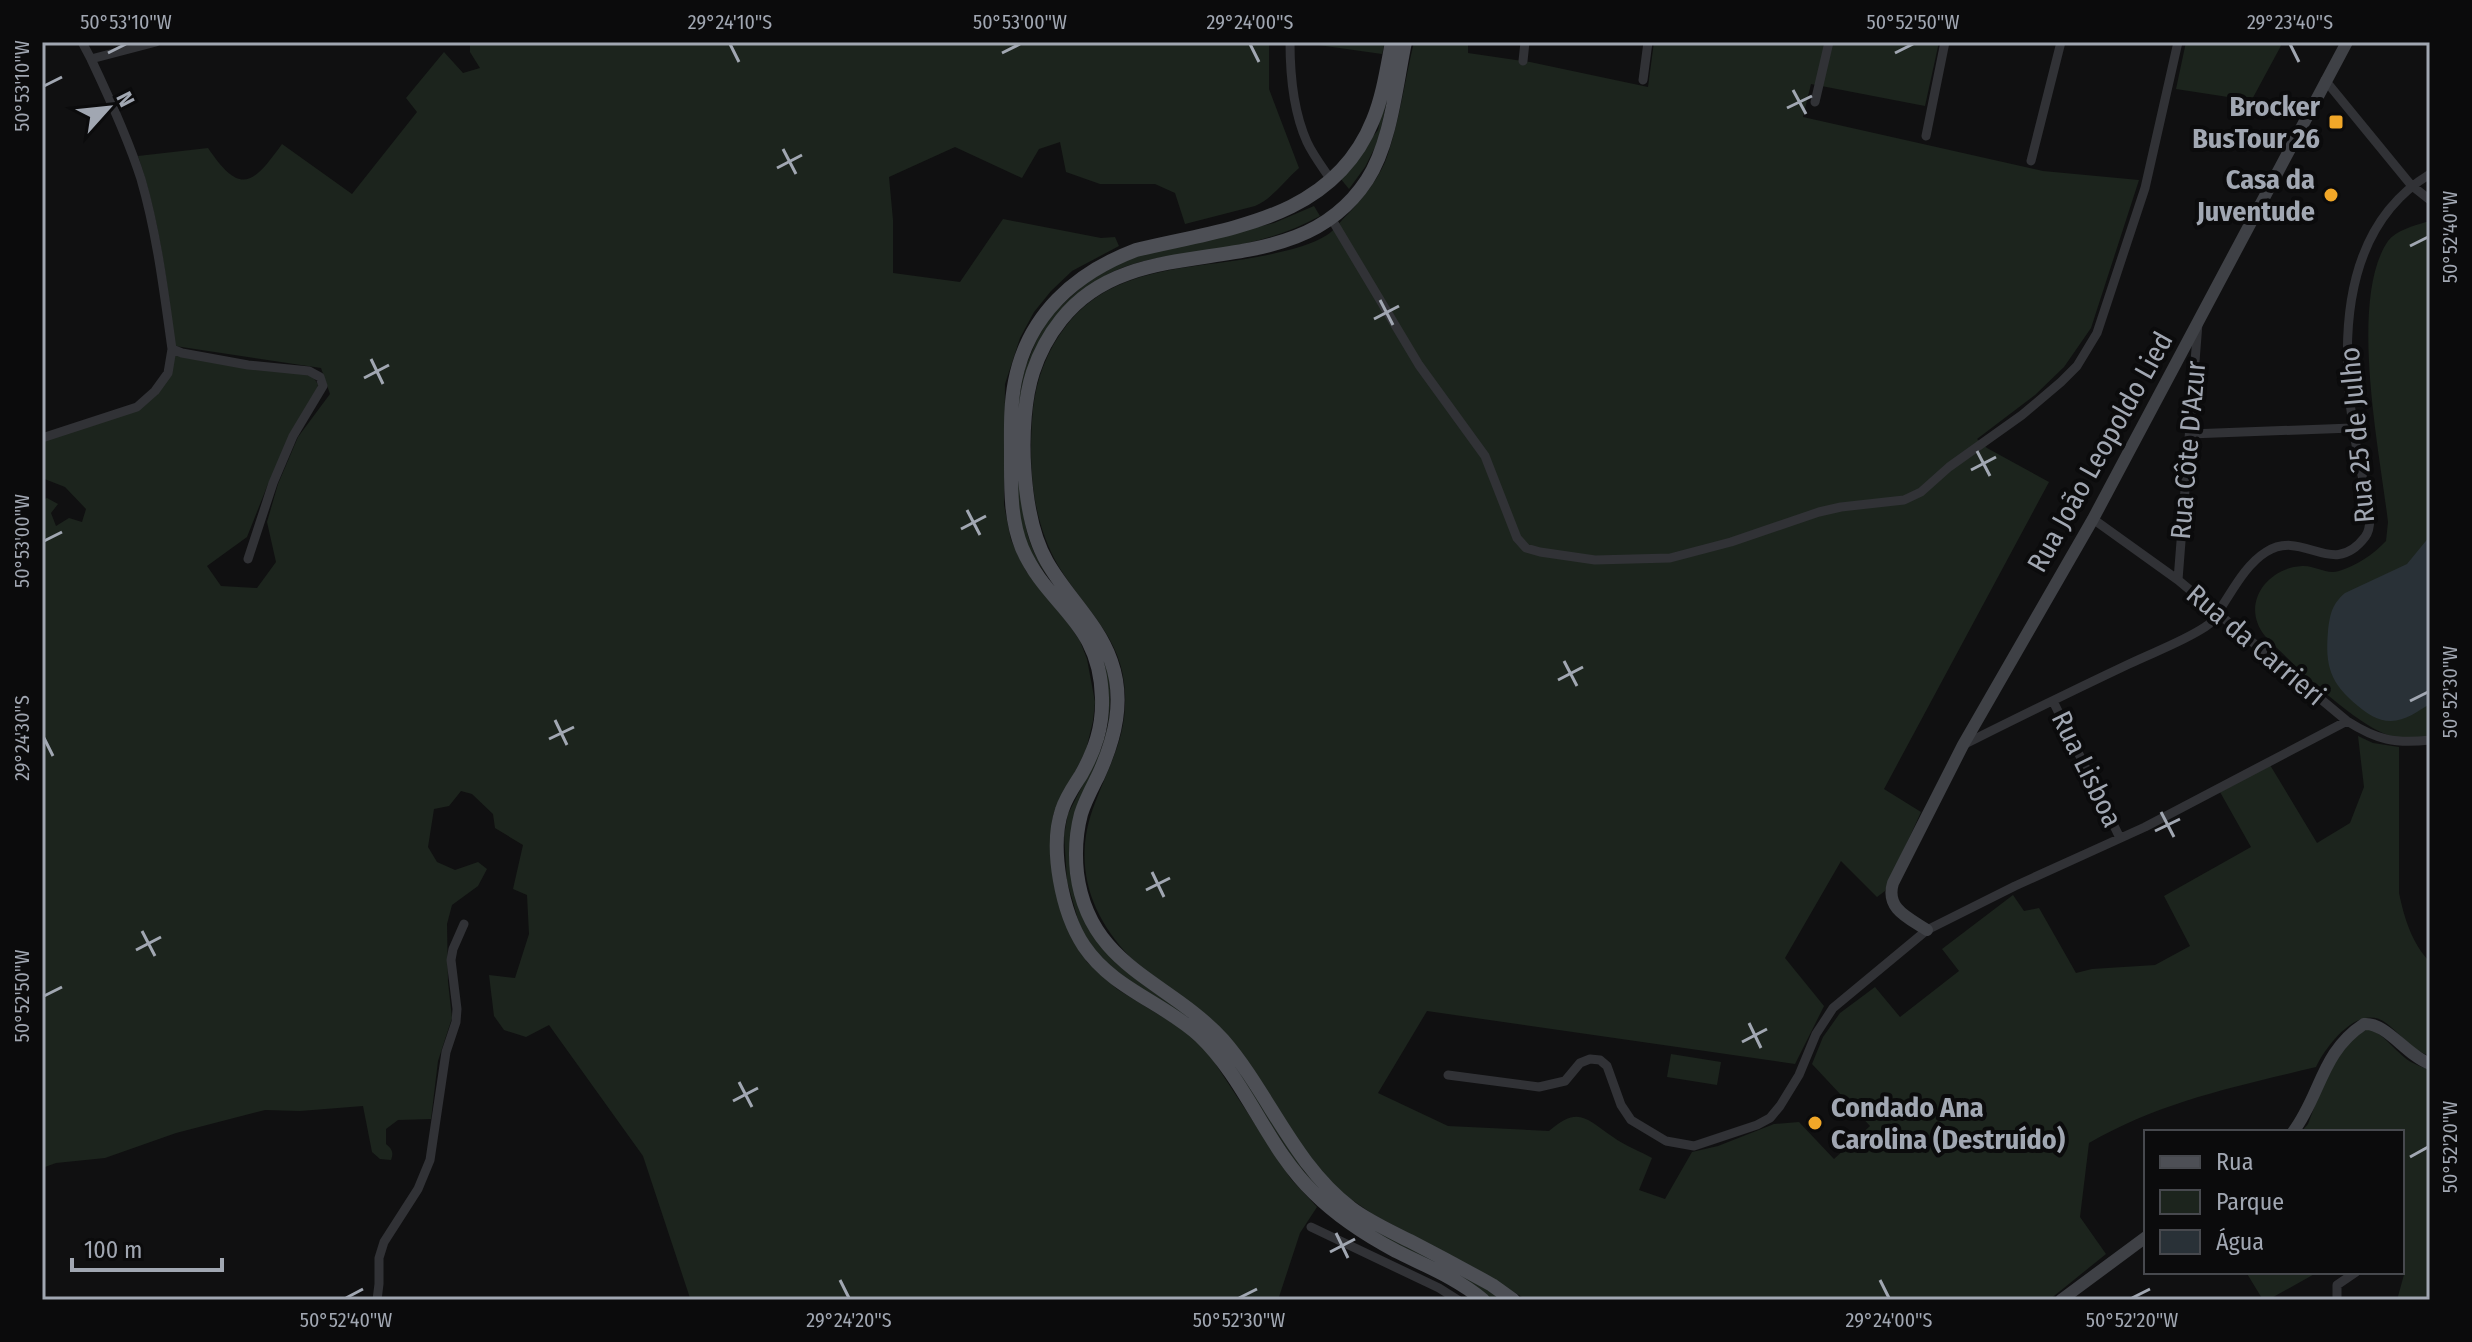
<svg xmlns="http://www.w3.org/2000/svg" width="2472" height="1342" font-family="'Fira Sans Condensed',sans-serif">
	<rect width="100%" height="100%" fill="#101011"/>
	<path fill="#1c241d" d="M470,42h799v47l30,79c-15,13 -27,31 -44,38l-70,18 -10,-31 -20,-9h-55l-34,-12 -6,-30 -21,7 -17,29 -67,-31 -66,30 4,43v53l67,9 43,-63 98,19 14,-1 4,9 -47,25 -21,20 -17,21 -14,26 -15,46 -1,121 7,35 15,31 41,51 13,19 7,18 8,43 -2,19 -7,29 -33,65 -2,31 20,89 16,27 30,27 65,40 25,22 84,128 26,28 -17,26 -22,67h-591l3,-2 -47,-142 -94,-131 -23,12 -22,-7 -10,-14 -5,-41 26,3 14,-44 -2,-39 -14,-6 10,-44 -28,-17 -2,-14 -21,-20 -11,-3 -12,15 -15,3 -6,38 9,15 18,8 23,-8 9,7 -9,17 -26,19 -5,19 1,58 4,36 -14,43 -7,58 -33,1 -12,9v15c6,5 8,8 5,16l-11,-1 -8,-7 -9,-46 -63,5 -35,-1 -89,23 -71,25 -49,5 -14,5v-668l5,-2 11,6 -7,9 5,13 13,-8 13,4 4,-13 -21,-22 -23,-9v-38l96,-32 19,-15 17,-39 128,19 11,4 5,7 -1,11 -49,89 -21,53 -40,29 14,20 36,2 19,-26 -9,-40 11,-38 20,-47 32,-43 -9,-26 -146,-22c-8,-65 -16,-129 -37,-190l70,-8c32,47 44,38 74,-4l70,50 65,-82 -11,-14 38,-46 19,21 17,-5 -10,-16z
		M1297,42h88l-3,12z
		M1397,42h3l-22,99 -13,26 -16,22 -9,-11 38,-48z
		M1414,42h54v11l62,9 118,25 6,-45h285l-14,64 -114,-22 -8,33 240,54 96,9 -48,148 -27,39 -29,28 -58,44 10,9 62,34 -165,307 37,23 -36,79 -8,6 -36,-36 -56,97 39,48 -29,58 -368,-53 -49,82 70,33 101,5c30,-26 37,-12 64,6 12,9 27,14 39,21l-13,32 26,9 27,-47 26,-6 56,-22 25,-2 35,37 36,-33 -58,-62 11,-27 17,-24 35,-26 25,30 59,-46 -17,-22 71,-54 11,16 15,-3 37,65 16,-4 63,-4 35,-19 -26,-50 87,-49 -31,-55 50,-27 47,78 33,-20 14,-36 -6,-51 15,7 26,4v146c5,24 13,51 31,69v94c-22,-8 -28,-21 -44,-33 -27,-21 -60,23 -70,44 -79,19 -157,35 -227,76l-9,74 26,37 -57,46h-522l-54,-33 -99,-52 -32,-22 -31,-32 -48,-75 -133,-129c-42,-44 -58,-96 -35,-154 15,-40 32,-66 30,-110 -2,-55 -39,-82 -66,-126 -28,-47 -31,-104 -26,-158 3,-29 14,-59 33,-83 51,-66 137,-55 210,-73 17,-4 35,-8 51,-18 8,-5 14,-15 21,-21 16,-17 33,-38 40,-60 12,-36 17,-75 26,-112z
		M2186,42h97l-34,63 -21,-8 -52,-8z
		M1314,206l6,10c-29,16 -59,25 -92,31 -46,9 -93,8 -133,35 -37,25 -57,54 -69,96 -2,8 -5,16 -6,24 -2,19 0,40 1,60 0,31 0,61 13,90 19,42 61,72 73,118 14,52 -21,141 -36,195l45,98 26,21 40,28 28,24 23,26 71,109 27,27 173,102h-11l-18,-14 -106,-56 -30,-20 -40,-42 -54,-84 -142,-123 -22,-31 -14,-49 -3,-46 4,-21 34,-67 6,-22 1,-26 -53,-111 -26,-36 -9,-25 -3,-23 -1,-63 1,-39 7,-34 12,-29 15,-25 35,-32 42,-24 145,-35z
		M2426,222h4v513c-11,3 -25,5 -37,2 -39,-12 -98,-71 -128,-101 -25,-31 1,-68 37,-70 13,-1 24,9 37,5 17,-5 35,-17 47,-30l2,-19c-8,-70 -40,-222 0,-281 8,-11 26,-15 38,-19z
		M2368,1029c16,4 28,24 43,33 6,3 13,6 19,8v230h-33l8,-29 -3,-33v-106h-101l7,-8c12,-30 28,-83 60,-95z
		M1671,1054l50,8 -4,23 -50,-8z
		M2246,1272h72l-50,28h-5z"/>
	<path fill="#293137" d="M2430,536v168c-12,7 -25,17 -39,17 -14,0 -23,-7 -33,-15 -28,-23 -33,-40 -30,-75 2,-17 4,-27 17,-38l62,-29z"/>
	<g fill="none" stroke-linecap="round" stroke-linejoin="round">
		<path stroke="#313236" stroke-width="9" d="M82,42l9,17 65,-17
			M1290,42c0,34 3,69 17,100 6,13 16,26 24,38
			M91,59c18,38 37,79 50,120 16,55 23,113 31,170l10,4 66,12 61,6 11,6 3,9 -30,50 -20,47 -25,76
			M1523,61l2,-19
			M1643,80l5,-38
			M2325,80l86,105 19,15
			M1815,102l14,-60
			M1926,136l19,-94
			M2031,161l30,-119
			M1331,218l88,147 66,91 32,82 9,10 14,4 55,8 75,-2 61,-16 88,-30 22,-5 63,-7 17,-8 28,-25 73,-52 39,-33 16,-16 20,-33 48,-145 33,-146
			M2190,434l162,-6
			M42,438l95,-31 18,-16 13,-18 4,-24
			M2093,519l85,61 169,141c30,19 48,23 83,19
			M2178,580l20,-257
			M2053,701l67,137
			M1965,744c54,-27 109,-54 164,-80 25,-12 53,-22 76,-37 9,-5 13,-15 19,-24 11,-17 24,-40 42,-51 38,-24 66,28 99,-15 12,-15 -2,-53 -5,-71 -20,-99 -29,-232 70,-292
			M1448,1075l91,12 26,-6 15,-18 10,-4 10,1 7,6 14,39 10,15 35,21 28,5 63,-21 13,-7 10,-12 19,-31 17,-41 17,-26 94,-78 88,-44 130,-59 202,-106
			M1311,1227l128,61 19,12
			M377,1300l2,-16v-26l5,-16 34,-53 12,-29 16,-108 10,-30 1,-13 -6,-49 2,-11 11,-25
			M2337,1300v-15l19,-13"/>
		<path stroke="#3f4146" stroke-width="12" d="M1927,930c-18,-12 -42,-21 -34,-47l70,-138 130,-226 254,-477
			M2293,1132c28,-37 28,-80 71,-108 22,-2 42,31 66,40
			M2061,1300l85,-63"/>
		<path stroke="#4d4f55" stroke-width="14" d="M1392,42c-5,26 -9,54 -19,78 -40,100 -146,108 -237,130 -61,23 -108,65 -121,131 -5,25 -4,49 -4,74 0,31 -1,64 11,93 26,60 78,72 80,150 1,29 -7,52 -21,77 -7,11 -15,22 -19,35 -13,38 0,103 22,136 29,43 79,56 116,90 47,45 67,112 114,157 24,24 52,42 82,58 30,15 61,27 87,49
			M1405,42c-9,43 -14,101 -38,138 -74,113 -229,41 -306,140 -12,15 -22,34 -28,52 -16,49 -12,145 14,190 20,35 50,60 64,99 14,39 4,78 -13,115 -6,12 -13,25 -17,38 -5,19 -6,40 -4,59 12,95 92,107 146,167 46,53 70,124 128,168 17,13 39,23 59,33 27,14 55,29 82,44l21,15"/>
	</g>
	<path fill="none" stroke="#a1a7b2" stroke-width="3" d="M730,44l9,18M1250,44l9,18M2290,44l9,18M108,53l18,-9M1002,53l18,-9M1895,53l18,-9M44,86l18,-9M1793,90l13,24M1787,108l25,-12M783,149l13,25M777,168l25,-13M2410,246l18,-9M1380,300l13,25M1374,319l25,-13M371,359l12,25M364,378l25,-13M1977,451l13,25M1971,470l25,-13M967,510l13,25M961,529l25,-13M44,541l18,-9M1564,661l13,25M1558,680l25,-13M2410,701l18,-9M555,720l12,25M44,738l9,18M549,739l25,-12M2161,812l13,25M2155,831l25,-12M1152,872l12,25M1146,890l24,-12M142,931l13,25M136,950l25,-13M44,996l18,-9M1749,1023l12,25M1742,1042l25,-13M739,1082l13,25M733,1101l25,-13M2410,1157l18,-10M1336,1233l12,25M1330,1252l25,-13M840,1280l9,18M1880,1280l9,18M346,1298l17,-9M1239,1298l18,-9M2132,1298l18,-9"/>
	<g fill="#f1a728" stroke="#0b0b0c" stroke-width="3">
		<rect x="2328" y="114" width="16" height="16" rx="4"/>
		<circle cx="2331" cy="195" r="8"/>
		<circle cx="1815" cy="1123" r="8"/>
	</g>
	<g text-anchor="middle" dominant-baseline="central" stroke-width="8" stroke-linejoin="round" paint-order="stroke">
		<g font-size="28" font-weight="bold" fill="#a1a7b2" stroke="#0b0b0c" text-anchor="end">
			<text x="2320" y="106">Brocker<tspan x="2320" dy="32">BusTour 26</tspan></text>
			<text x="2315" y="179">Casa da<tspan x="2315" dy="32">Juventude</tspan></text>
			<text x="1831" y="1107" text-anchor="start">Condado Ana<tspan x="1831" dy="32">Carolina (Destruído)</tspan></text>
		</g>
		<g font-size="28" fill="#a1a7b2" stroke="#0b0b0c">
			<text transform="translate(2357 435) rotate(-95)">Rua 25 de Julho</text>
			<text transform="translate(2188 450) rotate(-85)">Rua Côte D'Azur</text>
			<text transform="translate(2100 452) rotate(-61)">Rua João Leopoldo Lied</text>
			<text transform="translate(2256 645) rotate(40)">Rua da Carrieri</text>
			<text transform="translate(2087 769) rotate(64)">Rua Lisboa</text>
		</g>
	</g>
	<rect width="2472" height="1342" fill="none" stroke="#0b0b0c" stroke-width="88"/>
	<rect x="2144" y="1130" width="260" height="144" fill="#0b0b0c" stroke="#47494e" stroke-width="2"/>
	<rect x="2160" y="1156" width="40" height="12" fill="#4d4f55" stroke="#47494e" stroke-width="2"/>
	<text x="2216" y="1170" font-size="24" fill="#a1a7b2">Rua</text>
	<rect x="2160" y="1190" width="40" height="24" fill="#1c241d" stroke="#47494e" stroke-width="2"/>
	<text x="2216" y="1210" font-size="24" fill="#a1a7b2">Parque</text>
	<rect x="2160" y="1230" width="40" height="24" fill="#293137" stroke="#47494e" stroke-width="2"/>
	<text x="2216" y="1250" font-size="24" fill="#a1a7b2">Água</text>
	<g transform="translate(108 108) rotate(63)" stroke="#0b0b0c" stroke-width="6" paint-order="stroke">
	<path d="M0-6L14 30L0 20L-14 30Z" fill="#a1a7b2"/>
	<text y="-12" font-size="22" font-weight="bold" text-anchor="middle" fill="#a1a7b2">N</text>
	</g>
	<path d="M72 1258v12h150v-12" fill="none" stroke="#a1a7b2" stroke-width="4"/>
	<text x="84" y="1258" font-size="24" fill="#a1a7b2" stroke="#0b0b0c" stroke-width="6" paint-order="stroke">100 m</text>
	<rect x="44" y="44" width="2384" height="1254" fill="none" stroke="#a1a7b2" stroke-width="3"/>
	<g font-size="20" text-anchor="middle" fill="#a1a7b2">
		<text x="126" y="29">50°53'10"W</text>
		<text x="730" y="29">29°24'10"S</text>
		<text x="1020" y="29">50°53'00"W</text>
		<text x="1250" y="29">29°24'00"S</text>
		<text x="1913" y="29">50°52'50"W</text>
		<text x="2290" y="29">29°23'40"S</text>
		<text transform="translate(22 86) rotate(-90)" y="7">50°53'10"W</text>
		<text transform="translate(2450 237) rotate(-90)" y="7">50°52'40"W</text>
		<text transform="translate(22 541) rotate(-90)" y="7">50°53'00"W</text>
		<text transform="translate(2450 692) rotate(-90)" y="7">50°52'30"W</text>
		<text transform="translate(22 738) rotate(-90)" y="7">29°24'30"S</text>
		<text transform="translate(22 996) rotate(-90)" y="7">50°52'50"W</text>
		<text transform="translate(2450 1147) rotate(-90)" y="7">50°52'20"W</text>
		<text x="346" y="1327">50°52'40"W</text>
		<text x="849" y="1327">29°24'20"S</text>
		<text x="1239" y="1327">50°52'30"W</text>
		<text x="1889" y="1327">29°24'00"S</text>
		<text x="2132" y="1327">50°52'20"W</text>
	</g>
</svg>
